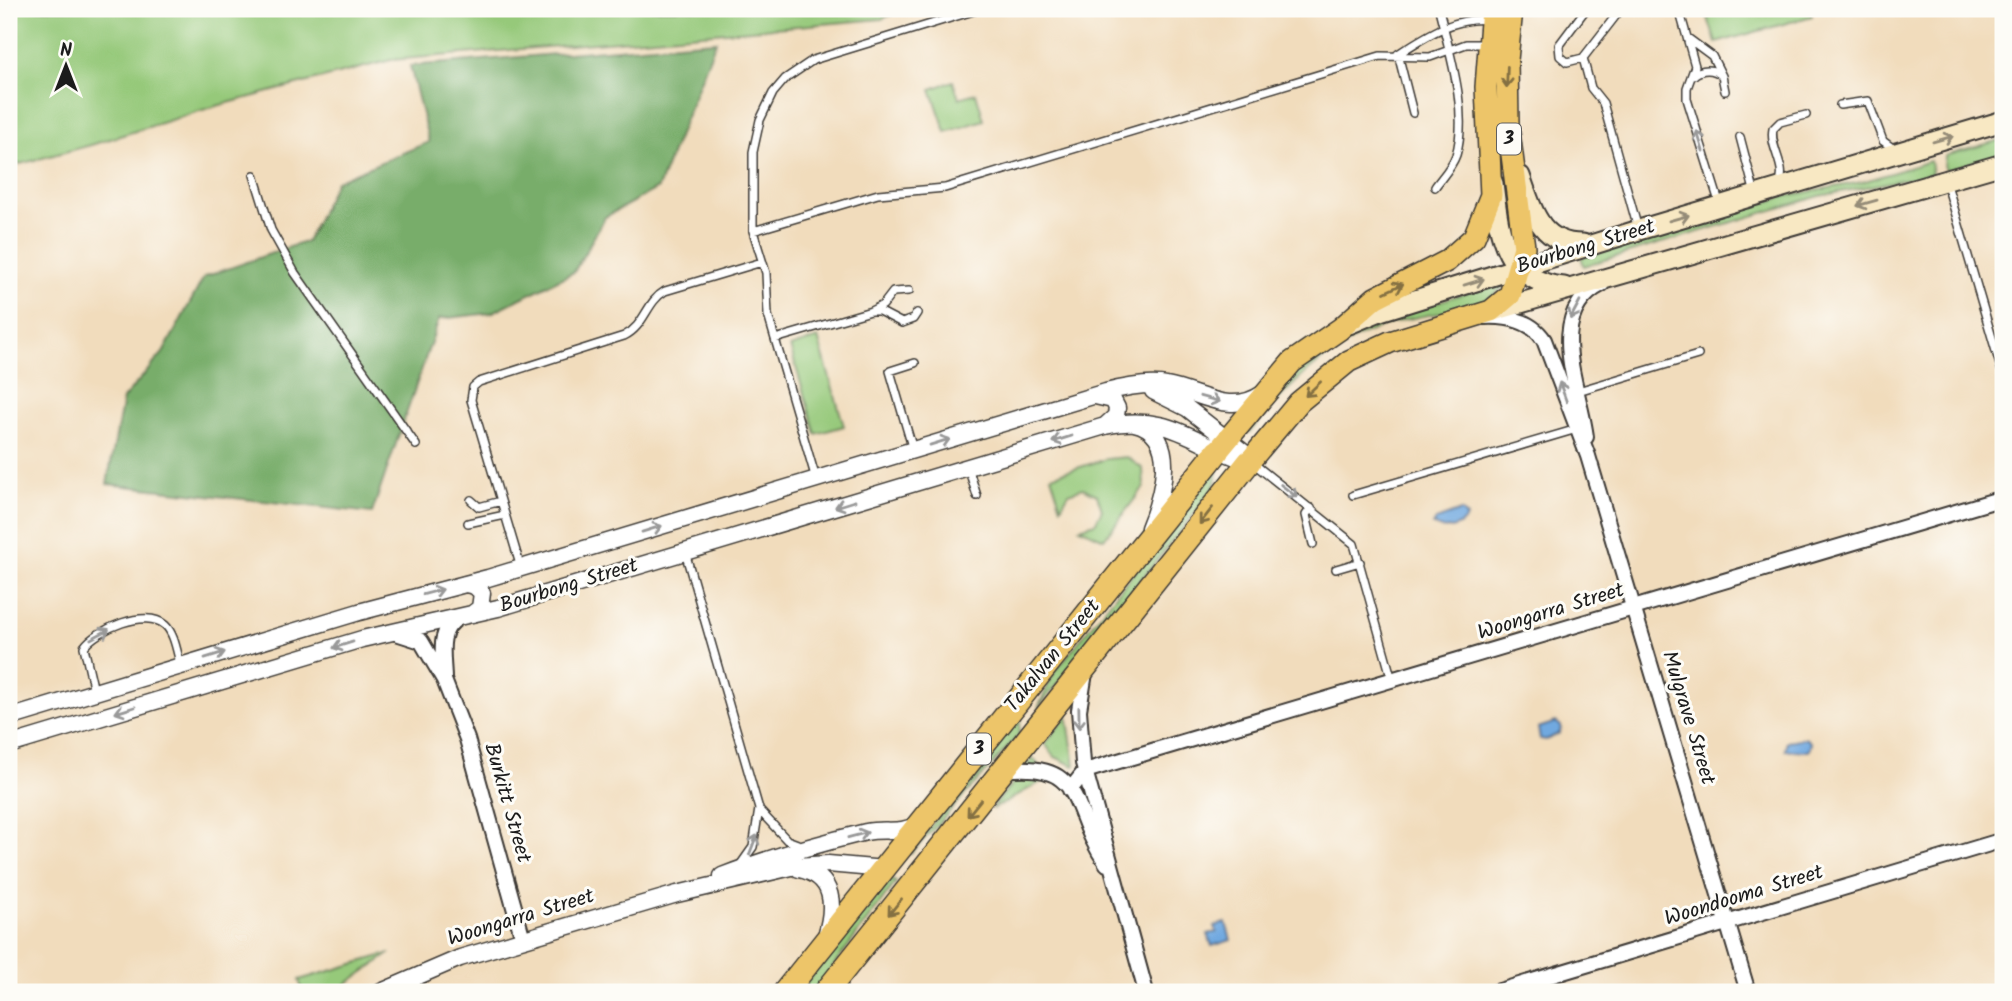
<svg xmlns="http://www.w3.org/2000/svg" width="2012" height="1001" font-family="Kalam,sans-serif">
	<rect width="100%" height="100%" fill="#fdfcf7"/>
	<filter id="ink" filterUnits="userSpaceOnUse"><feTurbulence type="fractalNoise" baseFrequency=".0143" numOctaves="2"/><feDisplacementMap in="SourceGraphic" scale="14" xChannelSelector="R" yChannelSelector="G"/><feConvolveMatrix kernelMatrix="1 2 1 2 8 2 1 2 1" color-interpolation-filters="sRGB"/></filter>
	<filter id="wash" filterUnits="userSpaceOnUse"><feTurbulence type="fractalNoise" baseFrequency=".00686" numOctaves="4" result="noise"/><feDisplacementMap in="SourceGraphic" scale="28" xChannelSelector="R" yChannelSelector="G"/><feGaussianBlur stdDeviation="1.57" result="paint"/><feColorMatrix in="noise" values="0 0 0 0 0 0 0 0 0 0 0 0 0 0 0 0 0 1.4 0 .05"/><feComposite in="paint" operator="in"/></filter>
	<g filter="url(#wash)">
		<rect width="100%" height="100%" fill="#f1dcbc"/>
		<path fill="#96c97a" stroke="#59724b" stroke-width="2" d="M9,9h894l-21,10 -491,41 -182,48 -118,37 -82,22z
			M1705,9h105l2,7 -96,27z
			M953,81l6,17 17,-5 8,27 -38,12 -15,-43z
			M2003,139v14l-56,17 -3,-3 1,-11z
			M1930,161l2,13 -112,22 -236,70 -3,-9 205,-61 76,-14z
			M1504,281l4,2 -28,23c-30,6 -62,9 -91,18 -60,20 -100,61 -139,108l-5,-3c16,-19 31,-40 50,-56 60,-52 136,-68 209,-92z
			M818,338l26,88 -28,8 -26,-87z
			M1127,457l16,12 1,18 -40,52 -24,-11 15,-5 7,-13 -5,-15 -14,-7 -14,5 -8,14 -10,-31 55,-17z
			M1218,466l-4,23 -176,219 16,-35z
			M1021,714l-2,21 -108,119 -2,-1z
			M1067,715l8,50 -1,1 -19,-9 -10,-13z
			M1033,758l15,20 -55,31 -1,-1z
			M890,879l6,3 -82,110h-16z
			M391,953l-56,39h-32l-4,-12z"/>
		<path fill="#78ad6a" stroke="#4a6443" stroke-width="2" d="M716,41l-58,147 -53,29 -31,55 -83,41 -52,6 -67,194 -265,-29 16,-85 40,-46 41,-76 103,-36 29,-60 93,-39 -19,-76z"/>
		<path fill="#71a9e0" stroke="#46627e" stroke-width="2" d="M1461,511l6,6c-6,11 -24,15 -34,8l3,-5z
			M1556,722l5,4 -1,7 -14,7 -6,-1 -2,-11z
			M1806,738l5,5 -2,8 -24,-1 2,-9z
			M1226,923l5,17 -19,6 -4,-12 9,-2 -2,-6z"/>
	</g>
	<g filter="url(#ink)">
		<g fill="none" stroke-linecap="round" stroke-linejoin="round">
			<g stroke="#3c3934" stroke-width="10">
				<path id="service" d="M1586,9l-27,36 1,11 7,6 16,-4 38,-49
					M1679,9l16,57 -8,22v11l33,106
					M1689,39l23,17 10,20
					M1398,54c28,-18 57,-38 92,-34
					M1398,54l15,59
					M1583,58l8,30 12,15 35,126
					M1693,76c8,-8 21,-8 29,0l3,15
					M1840,105l28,-4 15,40 11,8
					M1740,137l15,57
					M254,175l17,55 24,43 121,172
					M1946,181l57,194
					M1779,185c9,-18 -10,-37 -6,-56l7,-7 26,-7
					M1435,187c7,-10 17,-20 21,-32 13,-43 -7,-104 -17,-146
					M753,231l125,-37 67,-6 435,-132 50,1 36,-13h19
					M909,291l-16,1 -10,13 -12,6h8l23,12 11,-4 4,-6
					M775,339l96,-28
					M1578,391l120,-36
					M913,450l-23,-79 25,-8
					M1253,463l101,81 38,136
					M968,467l9,29
					M816,479l-48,-164 -2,-42 -13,-42v-79l7,-32 13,-27 12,-14 28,-19 167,-51
					M1353,495l224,-66
					M471,500l8,7 22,-6
					M1311,508l-5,7 7,29
					M468,523l37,-8
					M685,552l74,257 -6,38 -12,17
					M521,568l-50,-168 2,-13 6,-5 145,-46c21,-10 22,-34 41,-45l97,-29
					M1336,569l24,-7
					M94,691l-10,-44c13,-18 62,-39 81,-22 10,9 12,29 16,41
					M759,810l28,30 16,6"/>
			</g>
			<g stroke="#3c3934" stroke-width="18">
				<path id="minor" d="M1485,317c22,-1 46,3 59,23l44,116 160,536
					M1586,437c-6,-50 -43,-123 16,-153
					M393,632l28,9 23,39c0,-23 -8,-49 14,-62
					M1085,673l-6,37 4,53 63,229
					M444,680l23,59 56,200
					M1004,770c85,-10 65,42 103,94
					M1070,790l15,-19 918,-273
					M1496,992l507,-152"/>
			</g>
			<g stroke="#3c3934" stroke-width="19">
				<path id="tertiary" d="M1153,391l34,17 65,51
					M1095,396l18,4 4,8 -1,8 -11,10
					M1134,423c48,10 27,76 15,105
					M465,584l10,2 7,7 -2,15 -8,6
					M9,718l350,-106 129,-34 618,-186c19,-5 42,-10 61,-6 33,6 63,30 95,8
					M9,745l353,-106 136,-31 607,-182c65,-14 87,17 144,36
					M799,869c36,7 36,37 27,67
					M722,876c46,-18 95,-32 144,-44 19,-4 35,3 52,-8
					M381,992l79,-34 217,-64 119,-28 32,-2 56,5"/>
			</g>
			<g stroke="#3c3934" stroke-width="23">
				<path id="secondary" d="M1520,176c12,33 20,69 63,68
					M1493,183c6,50 10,98 71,104
					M1493,311l510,-147
					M1349,324l31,-13 259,-81 364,-109"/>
			</g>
			<g stroke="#3c3934" stroke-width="24">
				<path id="primary" d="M1217,452l75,-90 48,-33 35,-31 72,-37 27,-24 17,-42 -5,-108 6,-78
					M1249,462l50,-60 50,-41 41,-19 101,-31 19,-16 14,-48 -16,-123 -1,-64 5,-51"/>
			</g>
			<g stroke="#3c3934" stroke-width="26">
				<path id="trunk" d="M785,992l432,-540
					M826,992l423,-530"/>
			</g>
			<use href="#service" stroke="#fff" stroke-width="7"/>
			<use href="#minor" stroke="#fff" stroke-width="14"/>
			<use href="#tertiary" stroke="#fff" stroke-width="16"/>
			<use href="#secondary" stroke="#f8e8c3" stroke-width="19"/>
			<use href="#primary" stroke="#edc569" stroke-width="21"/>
			<use href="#trunk" stroke="#edc569" stroke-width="23"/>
		</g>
		<defs><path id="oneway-shaft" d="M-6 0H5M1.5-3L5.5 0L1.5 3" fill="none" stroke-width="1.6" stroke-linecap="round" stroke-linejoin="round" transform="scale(1.75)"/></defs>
		<g stroke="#847042">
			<use href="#oneway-shaft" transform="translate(1507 77) rotate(92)"/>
			<use href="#oneway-shaft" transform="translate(1394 288) rotate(-25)"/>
			<use href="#oneway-shaft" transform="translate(1313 389) rotate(137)"/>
			<use href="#oneway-shaft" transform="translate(1206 516) rotate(128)"/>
			<use href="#oneway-shaft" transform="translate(974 808) rotate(129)"/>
			<use href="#oneway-shaft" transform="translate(895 907) rotate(129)"/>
		</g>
		<g stroke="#958c78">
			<use href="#oneway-shaft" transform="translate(1943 139) rotate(-16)"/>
			<use href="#oneway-shaft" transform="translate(1867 203) rotate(164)"/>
			<use href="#oneway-shaft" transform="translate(1679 218) rotate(-16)"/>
			<use href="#oneway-shaft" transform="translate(1474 282) rotate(-17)"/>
		</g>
		<g stroke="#999">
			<use href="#oneway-shaft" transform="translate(1700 141) rotate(-107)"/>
			<use href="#oneway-shaft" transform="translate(1575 310) rotate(118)"/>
			<use href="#oneway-shaft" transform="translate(1563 392) rotate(-110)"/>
			<use href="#oneway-shaft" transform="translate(1210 399) rotate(15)"/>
			<use href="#oneway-shaft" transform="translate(1062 439) rotate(163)"/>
			<use href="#oneway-shaft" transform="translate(940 442) rotate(-17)"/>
			<use href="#oneway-shaft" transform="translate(1289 491) rotate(38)"/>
			<use href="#oneway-shaft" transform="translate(845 504) rotate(163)"/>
			<use href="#oneway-shaft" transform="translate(652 529) rotate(-17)"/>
			<use href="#oneway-shaft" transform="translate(433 592) rotate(-15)"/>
			<use href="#oneway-shaft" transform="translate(100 634) rotate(-28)"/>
			<use href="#oneway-shaft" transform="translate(343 645) rotate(163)"/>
			<use href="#oneway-shaft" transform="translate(215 655) rotate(-17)"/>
			<use href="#oneway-shaft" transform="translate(125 710) rotate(163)"/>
			<use href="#oneway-shaft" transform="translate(1079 718) rotate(89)"/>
			<use href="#oneway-shaft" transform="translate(858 835) rotate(-15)"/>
			<use href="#oneway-shaft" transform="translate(753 845) rotate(-69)"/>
		</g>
	</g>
	<g text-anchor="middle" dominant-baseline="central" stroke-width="6" stroke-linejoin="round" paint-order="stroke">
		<g fill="#fdfcf7" stroke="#605f5e" stroke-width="2">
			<rect x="1497" y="123.5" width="24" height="31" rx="5"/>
			<rect x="967" y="733.5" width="24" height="31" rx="5"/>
		</g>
		<g font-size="19" font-weight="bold" fill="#1c1c1c">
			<text x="1509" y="139">3</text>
			<text x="979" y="749">3</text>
		</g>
		<g font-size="21" fill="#1c1c1c" stroke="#fdfcf7">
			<text transform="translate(1586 247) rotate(-17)">Bourbong Street</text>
			<text transform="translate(569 586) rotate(-17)">Bourbong Street</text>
			<text transform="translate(1551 612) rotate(-17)">Woongarra Street</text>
			<text transform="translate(1053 656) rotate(-51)">Takalvan Street</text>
			<text transform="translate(1688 718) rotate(73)">Mulgrave Street</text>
			<text transform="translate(507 803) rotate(74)">Burkitt Street</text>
			<text transform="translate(1744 896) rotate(-17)">Woondooma Street</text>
			<text transform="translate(521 918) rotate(-17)">Woongarra Street</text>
		</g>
	</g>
	<rect width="2012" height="1001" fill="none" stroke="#fdfcf7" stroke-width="35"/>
	<g transform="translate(66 66)" stroke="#fdfcf7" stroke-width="5" paint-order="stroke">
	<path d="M0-5L12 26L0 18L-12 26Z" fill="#1c1c1c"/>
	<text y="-10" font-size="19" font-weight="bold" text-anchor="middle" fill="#1c1c1c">N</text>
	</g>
</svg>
